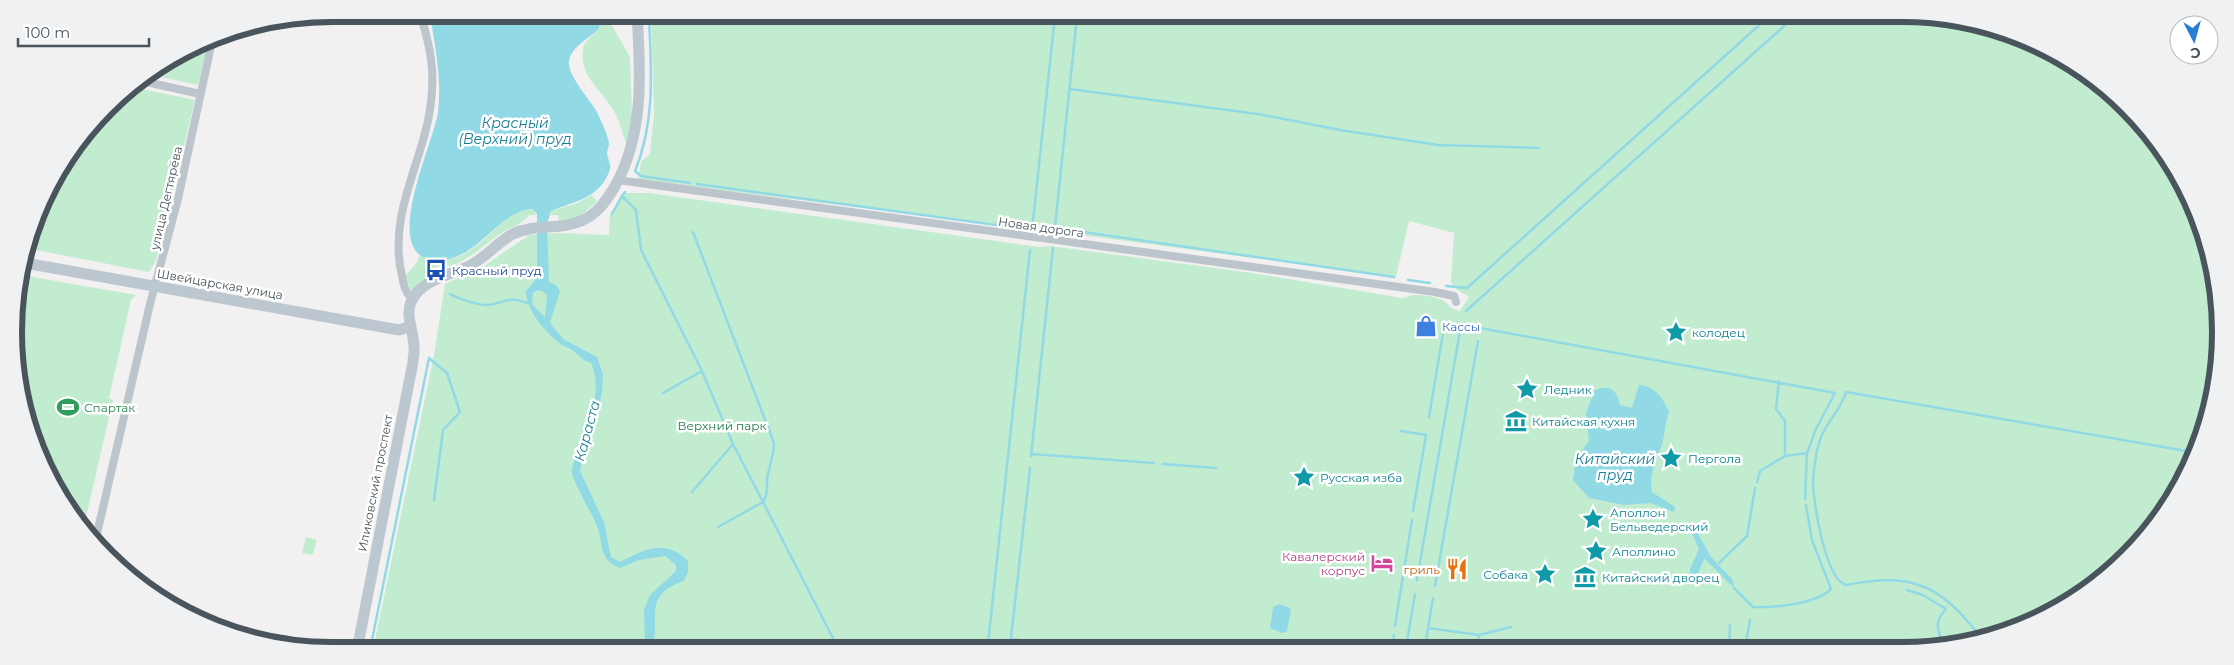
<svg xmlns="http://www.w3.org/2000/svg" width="2234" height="665" font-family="Montserrat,sans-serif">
	<rect width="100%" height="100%" fill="#f2f0f0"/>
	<path fill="#e3e1e1" d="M224,626l32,6 -1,7z"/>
	<path fill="#c2ecd0" d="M599,15h7l24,42 2,58 -5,30c-4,-10 -7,-22 -12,-32 -11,-21 -37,-37 -32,-64 1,-8 11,-15 16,-21z
		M651,15l1313,5 115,48 88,88 47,115v124l-36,97 -66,80 -88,55 -81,22 -1569,-4 60,-290 11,-71 39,-18 45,-31 31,-2 49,2 1,-21 15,-21h24l390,54 11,-1 202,27 150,25c5,0 7,-3 12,-3 13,0 30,2 37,13l9,3 9,-14 -13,-8 -5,-7 3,-49 -45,-12 -13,56 -360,-48 -398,-49 3,-18 9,-8 4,-41z
		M209,39l-11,46 -47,-10z
		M132,87l63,13 -39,161 -7,11 -118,-23 16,-58 75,-98z
		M592,195l5,7 -22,18 -16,1 -1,-6h-8l1,-4 27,-8z
		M534,209l2,6h-7c-6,9 -17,12 -26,17 -18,12 -31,26 -52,34l-7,-2 -17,8 1,6 -16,16 -7,-18 11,-12 4,-9c59,21 69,-43 114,-46z
		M21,275l115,20 -5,5 -22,98 4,2 -29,126 -16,-16 -43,-95 -9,-124z
		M306,537l11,3 -4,15 -11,-2z"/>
	<path fill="#92d9e6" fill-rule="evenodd" d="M430,14l169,1v13c-9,11 -27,17 -30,33 -2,15 22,39 29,53 4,9 9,19 11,29 0,3 -2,7 -2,11 1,5 4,10 3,15 -9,29 -35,32 -59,42l-4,13 2,58 7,3 4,6 -10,32 13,16 34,18 6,17 -1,18 -5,22 -12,27 -5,30 24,51 7,35 9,5c25,-13 45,-24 68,-1v11l-4,9c-41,14 -24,34 -31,65h-8l-1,-36 6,-15 26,-24v-6l-11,-9 -26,4 -19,8c-21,-9 -16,-19 -22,-39 -5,-15 -24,-44 -26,-56 -1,-4 2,-11 3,-15 7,-31 31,-63 16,-95 -11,-4 -11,-7 -19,-13 -4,-3 -10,-4 -14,-8 -14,-12 -32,-32 -32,-51l11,-13v-64l-4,-5c-36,2 -53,50 -94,51 -64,2 -4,-119 -1,-148 4,-34 -3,-65 -8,-98zM538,290l6,2 3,4 -2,21 -13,-13 1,-11z
		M1639,385c15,0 25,14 30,27 -4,11 -4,24 -8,35 -6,16 -12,28 -9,45l23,15 -1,5 -24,-9 -26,2 -35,-7 -16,-18 3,-21 13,-18 -3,-28 9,-23c15,-6 22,0 25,15l12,3z
		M1686,521l10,9 15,27 22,23 1,8 -28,-28 -2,-1 -7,17 -4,2 -3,-3v-6l9,-20z
		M1279,604l11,4 1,3 -4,20 -5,2 -12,-5 3,-21z"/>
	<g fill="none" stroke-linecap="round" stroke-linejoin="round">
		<path stroke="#92d9e6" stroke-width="2.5" d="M649,15c2,53 7,105 -14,156l6,5 49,7
			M1070,89l188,25 82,16 98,15 101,3
			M697,184l335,46 23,-214
			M625,192l-3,4 14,14 5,40 61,121 31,73
			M612,214l10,-18
			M1056,228l338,49
			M693,232l81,211c0,13 -5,23 -7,36 0,10 1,15 -4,23l72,140 4,4
			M1054,236l23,-219
			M1408,280l22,3
			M1446,286l21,2 299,-269
			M450,294c6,4 31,12 38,11 19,-2 19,-10 39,-2
			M1466,311l326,-292
			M1480,328l355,65 -19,36 -9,24 -2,46
			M1779,381l-3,28 9,12v35
			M663,393l39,-22
			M1429,417l15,-90
			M1401,431l25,4 -13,76
			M1032,454l122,9
			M1031,456l22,-208
			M1163,464l53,4
			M1757,482l3,-11 25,-15 22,-3
			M692,492l41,-48 30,58 -45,25
			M1719,563l28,-27 8,-48
			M1417,580l44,-255
			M1435,586l43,-245
			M1734,588l19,19c21,1 63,-3 78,-18l-19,-49 -6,-35
			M1907,590l16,5 23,14c-14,16 -7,21 -2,39
			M1395,626l17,-106
			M1428,628l51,7 32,-8
			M1981,638c-40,-53 -68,-66 -135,-53 -21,-6 -33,-84 -33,-104 1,-14 3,-32 9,-46 6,-14 20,-28 24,-43l346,60
			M1012,639l58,8
			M988,644l42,-394
			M371,645l58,-287 18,15 13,39 -17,18 -9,70
			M1010,647l20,-179
			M1392,647l2,-12
			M1406,647l9,-53
			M1425,647l8,-49
			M1477,648l2,-13
			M1729,648l1,-23
			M1745,648l5,-28"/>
		<path stroke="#bcc5cb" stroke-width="8" d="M142,81l58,13
			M618,180l817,112 19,4 2,6
			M412,299c-7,-7 -8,-13 -10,-23 -16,-68 28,-122 30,-187 2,-25 -4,-51 -12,-75
			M96,538l54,-234 28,-105 35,-162"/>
		<path stroke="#bdc7d0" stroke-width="11" d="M25,263l374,67 12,-4
			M358,645l55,-283c0,-5 2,-11 1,-15 0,-15 -9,-31 -3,-45 9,-21 37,-27 56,-35 18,-8 29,-24 46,-33 22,-11 48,-3 70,-14 14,-6 23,-19 31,-32 30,-52 27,-114 23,-173"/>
	</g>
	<defs>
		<g id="bus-bare" transform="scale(1.725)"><path d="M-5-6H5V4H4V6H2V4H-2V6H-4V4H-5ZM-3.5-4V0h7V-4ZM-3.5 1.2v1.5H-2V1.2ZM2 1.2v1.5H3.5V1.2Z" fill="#1a4fb4" stroke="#fff" stroke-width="2.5" paint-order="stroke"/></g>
		<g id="shop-bare" transform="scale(1.725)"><path d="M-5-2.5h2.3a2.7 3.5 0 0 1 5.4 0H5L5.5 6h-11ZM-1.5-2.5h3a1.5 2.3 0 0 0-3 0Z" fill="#3f7fe0" stroke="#fff" stroke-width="2.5" paint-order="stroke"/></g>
		<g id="sight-bare" transform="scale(1.725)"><path d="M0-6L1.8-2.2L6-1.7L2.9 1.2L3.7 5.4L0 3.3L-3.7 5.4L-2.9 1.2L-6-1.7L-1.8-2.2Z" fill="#0f9aa8" stroke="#fff" stroke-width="2.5" paint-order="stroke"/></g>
		<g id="stadium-bare" transform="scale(1.725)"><path d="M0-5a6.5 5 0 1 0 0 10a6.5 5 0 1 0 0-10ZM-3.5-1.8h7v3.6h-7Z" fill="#2e9e5b" stroke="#fff" stroke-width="2.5" paint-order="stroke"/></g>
		<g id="museum-bare" transform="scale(1.725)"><path d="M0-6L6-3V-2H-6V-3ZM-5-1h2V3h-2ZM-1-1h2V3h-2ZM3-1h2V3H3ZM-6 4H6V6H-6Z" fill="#0f9aa8" stroke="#fff" stroke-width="2.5" paint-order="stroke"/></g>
		<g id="hotel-bare" transform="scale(1.725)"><path d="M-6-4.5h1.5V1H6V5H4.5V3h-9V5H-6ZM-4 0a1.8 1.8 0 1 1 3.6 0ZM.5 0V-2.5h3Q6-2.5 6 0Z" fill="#d1479c" stroke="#fff" stroke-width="2.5" paint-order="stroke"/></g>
		<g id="restaurant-bare" transform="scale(1.725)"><path d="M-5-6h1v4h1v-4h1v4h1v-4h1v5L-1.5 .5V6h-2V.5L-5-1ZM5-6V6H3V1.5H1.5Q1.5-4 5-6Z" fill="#e8710a" stroke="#fff" stroke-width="2.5" paint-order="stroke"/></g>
	</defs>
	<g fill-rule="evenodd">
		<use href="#bus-bare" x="436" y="270"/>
		<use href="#shop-bare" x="1426" y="326"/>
		<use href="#sight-bare" x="1676" y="332"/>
		<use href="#sight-bare" x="1527" y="389"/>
		<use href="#stadium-bare" x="68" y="407"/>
		<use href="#museum-bare" x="1516" y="421"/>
		<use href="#sight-bare" x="1671" y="458"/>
		<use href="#sight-bare" x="1304" y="477"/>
		<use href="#sight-bare" x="1593" y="519"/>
		<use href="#sight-bare" x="1596" y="551"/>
		<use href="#hotel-bare" x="1382" y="563"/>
		<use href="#restaurant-bare" x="1457" y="569"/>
		<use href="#sight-bare" x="1545" y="574"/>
		<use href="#museum-bare" x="1585" y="577"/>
	</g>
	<g text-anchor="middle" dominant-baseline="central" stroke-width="5" stroke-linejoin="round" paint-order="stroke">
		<g font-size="12" fill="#49545c" stroke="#fff">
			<text transform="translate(166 198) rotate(-77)">улица Дегтярёва</text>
			<text transform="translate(1041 227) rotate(8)">Новая дорога</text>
			<text transform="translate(220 284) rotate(10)">Швейцарская улица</text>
			<text transform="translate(375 483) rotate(-79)">Иликовский проспект</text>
		</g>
		<g font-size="12" fill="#164399" stroke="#fff" text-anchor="start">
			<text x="452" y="270">Красный пруд</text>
		</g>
		<g font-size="12" fill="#366cbe" stroke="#fff" text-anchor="start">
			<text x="1442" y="326">Кассы</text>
		</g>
		<g font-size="12" fill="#0d838f" stroke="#fff" text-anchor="start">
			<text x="1692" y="332">колодец</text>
			<text x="1544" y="389">Ледник</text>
			<text x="1532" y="421">Китайская кухня</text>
			<text x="1688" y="458">Пергола</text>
			<text x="1320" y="477">Русская изба</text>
			<text x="1610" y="512">Аполлон<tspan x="1610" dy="14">Бельведерский</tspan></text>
			<text x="1612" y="551">Аполлино</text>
			<text x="1528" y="574" text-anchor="end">Собака</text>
			<text x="1602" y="577">Китайский дворец</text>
		</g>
		<g font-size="12" fill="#27864d" stroke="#fff" text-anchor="start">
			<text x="84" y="407">Спартак</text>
		</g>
		<g font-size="12" fill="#1e7846" stroke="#fff">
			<text x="722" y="425">Верхний парк</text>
		</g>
		<g font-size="12" fill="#b23c85" stroke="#fff" text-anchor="end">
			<text x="1365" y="556">Кавалерский<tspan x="1365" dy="14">корпус</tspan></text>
		</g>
		<g font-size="12" fill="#c56008" stroke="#fff" text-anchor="end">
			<text x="1440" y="569">гриль</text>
		</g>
		<g font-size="14" font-style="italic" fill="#168093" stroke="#fff">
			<text x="515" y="123">Красный<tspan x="515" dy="16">(Верхний) пруд</tspan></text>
			<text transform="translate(587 431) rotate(-75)">Караста</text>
			<text x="1615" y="459">Китайский<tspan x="1615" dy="16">пруд</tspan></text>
		</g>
	</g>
	<path d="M0 0H2234V665H0ZM332 22H1902A310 310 0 0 1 2212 332V332A310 310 0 0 1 1902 642H332A310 310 0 0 1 22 332V332A310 310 0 0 1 332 22Z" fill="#f0f1f2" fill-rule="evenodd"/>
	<path fill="none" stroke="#49545c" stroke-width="6" d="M332 22H1902A310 310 0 0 1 2212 332V332A310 310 0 0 1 1902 642H332A310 310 0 0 1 22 332V332A310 310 0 0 1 332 22Z"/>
	<g transform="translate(2194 40) rotate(174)"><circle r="24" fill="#ffffff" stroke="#b6bbbe"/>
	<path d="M0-4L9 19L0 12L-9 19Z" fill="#277ed5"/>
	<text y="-8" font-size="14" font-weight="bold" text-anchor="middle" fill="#49545c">С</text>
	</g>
	<path d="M18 38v8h131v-8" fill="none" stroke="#49545c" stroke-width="2.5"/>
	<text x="25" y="38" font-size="15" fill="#49545c" stroke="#ffffff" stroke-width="4" paint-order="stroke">100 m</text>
</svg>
